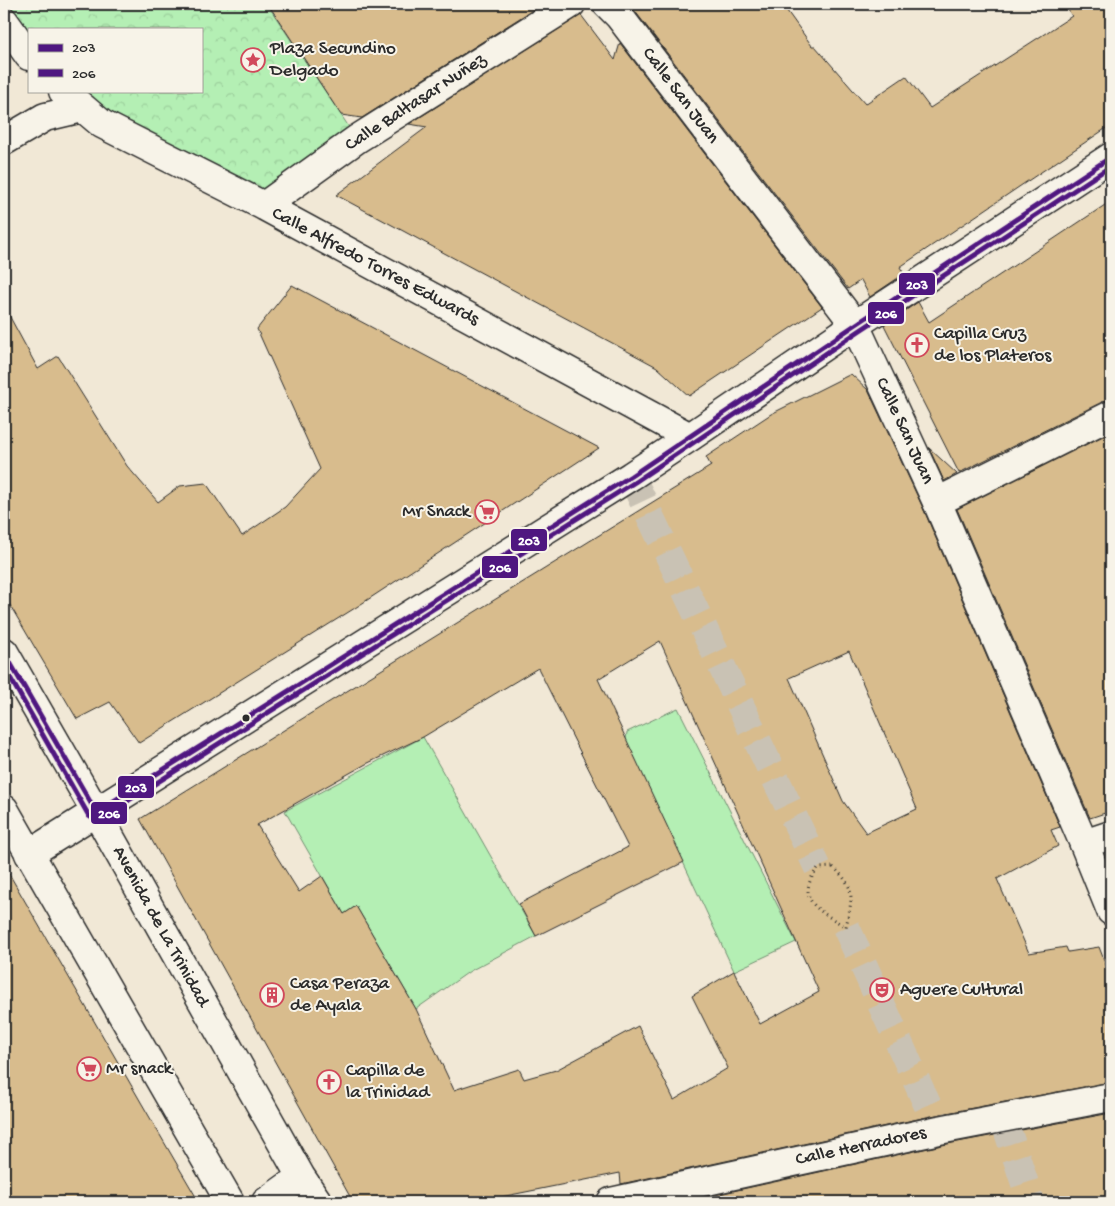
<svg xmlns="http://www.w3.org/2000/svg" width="1115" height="1206" font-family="'Gochi Hand',sans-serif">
	<defs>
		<pattern id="forest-crowns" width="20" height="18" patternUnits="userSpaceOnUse" patternTransform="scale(1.25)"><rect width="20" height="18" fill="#b4efb4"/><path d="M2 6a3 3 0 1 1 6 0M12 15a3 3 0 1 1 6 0" fill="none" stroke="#9bcd9b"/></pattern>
	</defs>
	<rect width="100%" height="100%" fill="#f1e8d6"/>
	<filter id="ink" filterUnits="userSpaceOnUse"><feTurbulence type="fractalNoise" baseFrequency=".02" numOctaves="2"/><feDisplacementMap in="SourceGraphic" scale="10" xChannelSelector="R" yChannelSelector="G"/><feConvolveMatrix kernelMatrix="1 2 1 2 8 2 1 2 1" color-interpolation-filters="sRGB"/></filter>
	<g filter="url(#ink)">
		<path fill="url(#forest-crowns)" stroke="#708d70" d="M4,4h263l90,135 -93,67 -201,-115h138v-62h-172v27l-25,-35z"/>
		<path fill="#b4efb4" stroke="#708d70" d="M678,708l118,234 -62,29 -108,-231 1,-8z
			M423,737l113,199 -66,35 -54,38 -60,-103 -12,8 -59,-103z"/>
		<path fill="#d8bc8d" stroke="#2b2b2b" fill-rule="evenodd" d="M268,4h274l-180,114 -21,-3z
			M632,4h150l30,42h3l50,58 41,-28 24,32 142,-92 -8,-12h47v121l-211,142 4,7 -34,23 -9,-17 -13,9 -217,-283z
			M581,15l34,45 5,-17 202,264 -133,89 -32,-29 -321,-172 91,-68 -18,-3z
			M1111,201v198l-7,2 -145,72 -75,-148 34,-23 11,20z
			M292,285l307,163 -244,160 -216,135 -29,-41 -33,17 -73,-124v-289l34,63 20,-13 69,110 31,36 22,-16 26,-3 36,53 43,-29 35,-38 -63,-140z
			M851,374l17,16 55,118 137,319 -9,3 7,16 -61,33 32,74 37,-6 2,5 31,-5 12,31v104l-175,33 -315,69 -1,-11 -144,29h-123l-213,-383 571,-353 -5,-9 65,-43zM660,641l159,351 -59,32 -26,-53 -42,25 36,72 -54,32 -36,-74 -82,44 -32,9 -5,-10 -65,21 -38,-81 -60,-103 -12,8 -22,-38 -23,16 -42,-67 109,-61 57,-27 115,-69 90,179 -109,57 17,32 148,-74 -86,-183zM849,651l68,158 -51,24 -23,-32 -54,-123z
			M1111,432v379l-21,7 -133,-309z
			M929,448l28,26 -13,7z
			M4,865l160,277 35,60h-195z
			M1111,1113v89h-428l259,-57z"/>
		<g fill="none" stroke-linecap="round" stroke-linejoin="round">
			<path stroke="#c9c2b4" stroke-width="28" stroke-dasharray="28 14" stroke-linecap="butt" d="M631,476l187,392
				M846,927l93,203
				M1003,1117l28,85"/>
			<g stroke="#2b2b2b" stroke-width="31">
				<path id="pedestrian" d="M611,1202l328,-72 172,-33"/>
			</g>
			<g stroke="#2b2b2b" stroke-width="31">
				<path id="minor" d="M4,21l25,35
					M63,91l39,33 162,82 426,231
					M4,141l41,-24 38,-9
					M264,206l93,-67 214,-135
					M937,502l174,-87
					M1111,835l-27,9 27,67
					M29,854l602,-378 59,-39 165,-112"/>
			</g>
			<g stroke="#2b2b2b" stroke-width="31">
				<path id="tertiary" d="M607,4l12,12 236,309 82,177 147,342
					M855,325l256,-168"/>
			</g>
			<g stroke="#2b2b2b" stroke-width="31">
				<path id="secondary" d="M4,652l92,160 205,365 17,25
					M4,809l226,393
					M266,1202l35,-25"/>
			</g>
			<path stroke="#2b2b2b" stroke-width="3" stroke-dasharray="1 4" stroke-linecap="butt" d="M833,867c24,21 19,31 13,60 -26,-16 -53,-27 -28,-59z"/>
			<use href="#pedestrian" stroke="#f7f3e8" stroke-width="28"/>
			<use href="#minor" stroke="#f7f3e8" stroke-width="28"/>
			<use href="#tertiary" stroke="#f7f3e8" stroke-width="28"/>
			<use href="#secondary" stroke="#f7f3e8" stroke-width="28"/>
			<g stroke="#f7f3e8" stroke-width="9">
				<path id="bus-1" d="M4,652l92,160 535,-336 224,-151 256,-168"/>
			</g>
			<g stroke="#f7f3e8" stroke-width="9">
				<path id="bus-2" d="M4,667l85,149 5,3h5l536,-337 224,-151 252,-165"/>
			</g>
			<use href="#bus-1" stroke="#4f1780" stroke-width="5"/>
			<use href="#bus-2" stroke="#4f1780" stroke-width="5"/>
		</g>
	</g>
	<defs>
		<g id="sight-ring" transform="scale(1.25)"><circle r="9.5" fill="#f7f3e8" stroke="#d1495b" stroke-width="1.5"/><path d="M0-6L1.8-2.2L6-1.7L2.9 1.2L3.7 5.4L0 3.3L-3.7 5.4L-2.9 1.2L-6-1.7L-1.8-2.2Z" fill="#d1495b"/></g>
		<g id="church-ring" transform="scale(1.25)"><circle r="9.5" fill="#f7f3e8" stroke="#d1495b" stroke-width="1.5"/><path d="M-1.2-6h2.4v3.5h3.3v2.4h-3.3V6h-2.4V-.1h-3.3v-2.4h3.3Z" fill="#d1495b"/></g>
		<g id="supermarket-ring" transform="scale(1.25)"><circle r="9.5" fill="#f7f3e8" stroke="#d1495b" stroke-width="1.5"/><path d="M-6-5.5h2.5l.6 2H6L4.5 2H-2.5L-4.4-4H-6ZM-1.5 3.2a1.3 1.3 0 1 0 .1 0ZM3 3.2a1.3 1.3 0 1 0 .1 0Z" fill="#d1495b"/></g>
		<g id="theatre-ring" transform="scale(1.25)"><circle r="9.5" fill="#f7f3e8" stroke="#d1495b" stroke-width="1.5"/><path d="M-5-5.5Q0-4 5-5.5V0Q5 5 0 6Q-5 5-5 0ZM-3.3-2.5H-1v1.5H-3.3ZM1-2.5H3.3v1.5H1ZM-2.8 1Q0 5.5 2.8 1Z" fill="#d1495b"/></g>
		<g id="building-ring" transform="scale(1.25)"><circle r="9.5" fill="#f7f3e8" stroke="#d1495b" stroke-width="1.5"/><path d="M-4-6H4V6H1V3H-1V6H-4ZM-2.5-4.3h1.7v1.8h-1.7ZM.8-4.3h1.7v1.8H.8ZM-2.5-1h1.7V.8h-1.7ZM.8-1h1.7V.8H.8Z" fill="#d1495b"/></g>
	</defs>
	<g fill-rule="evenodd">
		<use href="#sight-ring" x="253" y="60"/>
		<use href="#church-ring" x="917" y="345"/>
		<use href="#supermarket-ring" x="487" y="512"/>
		<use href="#theatre-ring" x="882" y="990"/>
		<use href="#building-ring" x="272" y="995"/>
		<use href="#supermarket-ring" x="89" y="1069"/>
		<use href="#church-ring" x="329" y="1082"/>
	</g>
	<circle fill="#2b2b2b" stroke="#f7f3e8" stroke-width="2" cx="246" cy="718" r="4.5"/>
	<g text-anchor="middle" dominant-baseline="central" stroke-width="4" stroke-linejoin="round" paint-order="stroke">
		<g font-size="19" fill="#2b2b2b" stroke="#f7f3e8" text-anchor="start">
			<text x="270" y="49">Plaza Secundino<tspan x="270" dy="22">Delgado</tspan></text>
			<text x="934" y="334">Capilla Cruz<tspan x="934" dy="22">de los Plateros</tspan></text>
			<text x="470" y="512" text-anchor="end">Mr Snack</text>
			<text x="290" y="984">Casa Peraza<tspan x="290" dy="22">de Ayala</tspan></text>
			<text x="900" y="990">Aguere Cultural</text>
			<text x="106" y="1069">Mr snack</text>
			<text x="346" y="1071">Capilla de<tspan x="346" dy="22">la Trinidad</tspan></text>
		</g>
		<g font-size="19" fill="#2b2b2b" stroke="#f7f3e8">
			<text transform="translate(680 96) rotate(53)">Calle San Juan</text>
			<text transform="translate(416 103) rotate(-33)">Calle Baltasar Nuñez</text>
			<text transform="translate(375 267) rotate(28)">Calle Alfredo Torres Edwards</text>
			<text transform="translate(904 431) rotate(65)">Calle San Juan</text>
			<text transform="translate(160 927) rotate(61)">Avenida de La Trinidad</text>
			<text transform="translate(861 1147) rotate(-12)">Calle Herradores</text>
		</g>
	</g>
	<g stroke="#f7f3e8" stroke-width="2">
		<rect x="898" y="272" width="38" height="24" rx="5" fill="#4f1780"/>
		<rect x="867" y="301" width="38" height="24" rx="5" fill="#4f1780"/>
		<rect x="510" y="528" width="38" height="24" rx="5" fill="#4f1780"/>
		<rect x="481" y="555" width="38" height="24" rx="5" fill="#4f1780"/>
		<rect x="117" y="775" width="38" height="24" rx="5" fill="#4f1780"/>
		<rect x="90" y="801" width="38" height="24" rx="5" fill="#4f1780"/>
	</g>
	<g font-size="14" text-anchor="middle" font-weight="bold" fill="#fff">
		<text x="917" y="289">203</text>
		<text x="886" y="318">206</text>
		<text x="529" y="545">203</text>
		<text x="500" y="572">206</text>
		<text x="136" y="792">203</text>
		<text x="109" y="818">206</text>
	</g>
	<rect width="1115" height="1206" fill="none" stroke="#f7f3e8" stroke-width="20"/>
	<rect x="10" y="10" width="1095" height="1186" fill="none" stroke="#2b2b2b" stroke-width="2" filter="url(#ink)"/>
	<rect x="28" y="28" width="175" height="65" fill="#f7f3e8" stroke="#a5a39c"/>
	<rect x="38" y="44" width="25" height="8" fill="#4f1780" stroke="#a5a39c"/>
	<text x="72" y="52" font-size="15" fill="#2b2b2b">203</text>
	<rect x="38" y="69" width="25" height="8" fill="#4f1780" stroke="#a5a39c"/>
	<text x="72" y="78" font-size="15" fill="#2b2b2b">206</text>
</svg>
